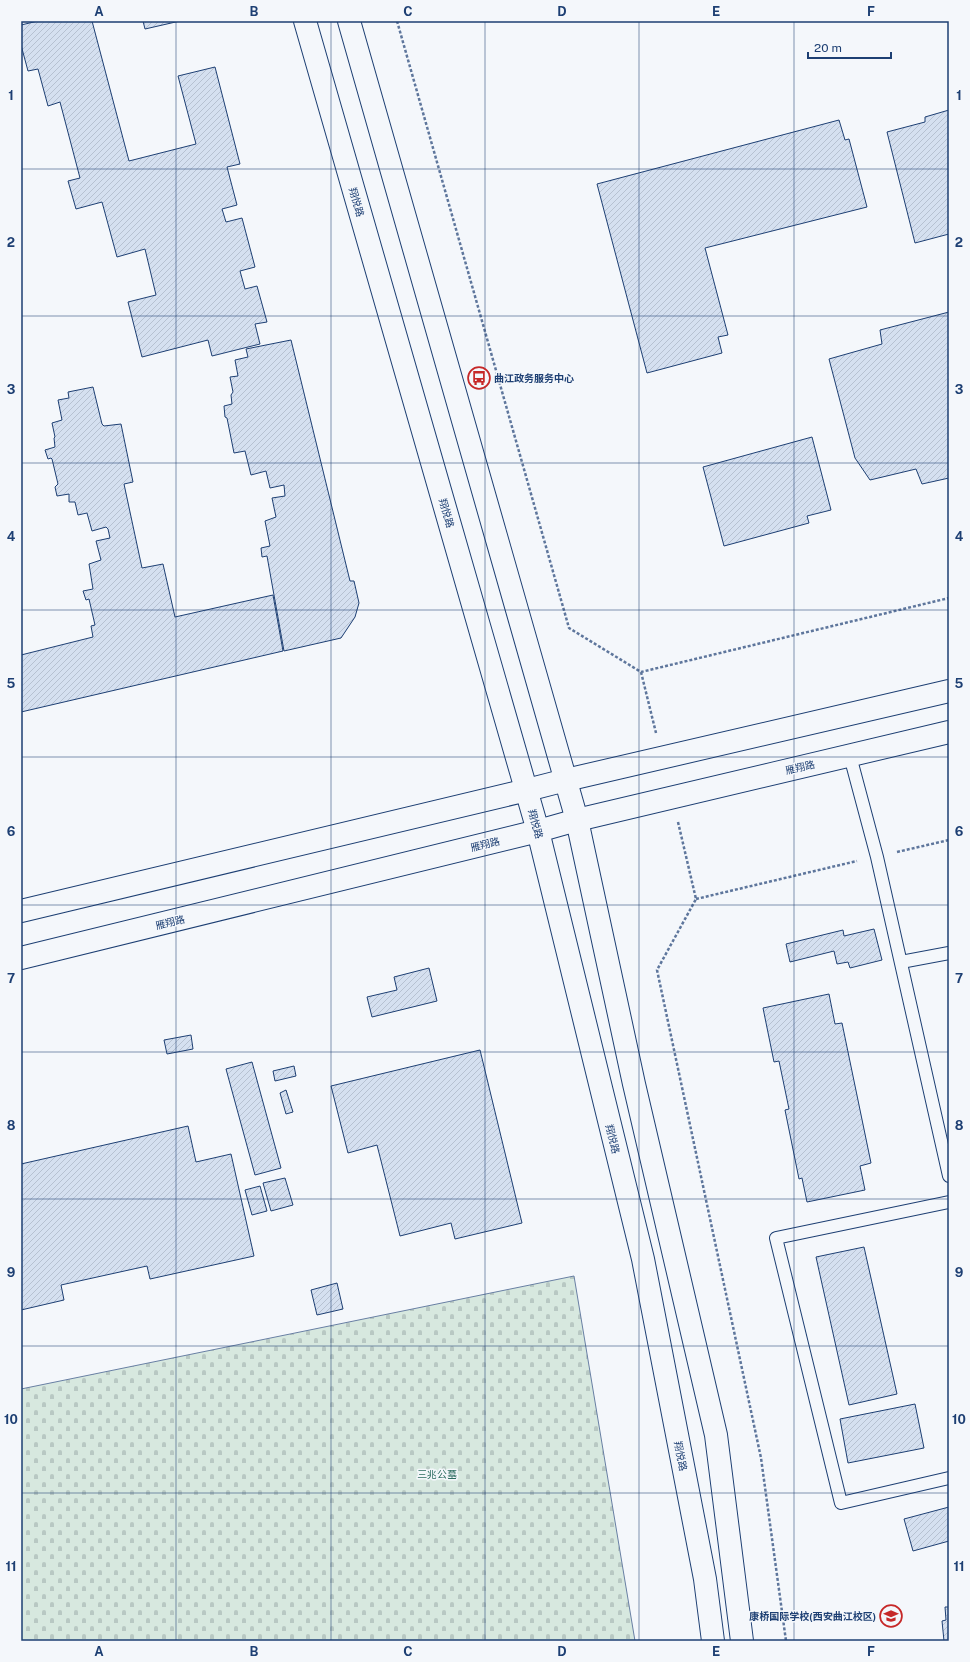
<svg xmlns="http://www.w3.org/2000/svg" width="970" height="1662" font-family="'Public Sans','Noto Sans SC',sans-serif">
	<defs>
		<pattern id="cemetery-stones" width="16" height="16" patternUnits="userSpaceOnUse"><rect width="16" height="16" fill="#d7e8df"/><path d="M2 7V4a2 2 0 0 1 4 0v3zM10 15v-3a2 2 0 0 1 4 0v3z" fill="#b8c8c3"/></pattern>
		<pattern id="building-hatch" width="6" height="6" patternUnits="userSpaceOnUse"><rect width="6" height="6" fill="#d5e0f0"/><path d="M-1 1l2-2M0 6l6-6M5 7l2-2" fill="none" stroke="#b6c1d1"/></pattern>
	</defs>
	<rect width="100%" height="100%" fill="#f4f7fb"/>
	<path fill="url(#cemetery-stones)" stroke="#687fa3" d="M574,1276l61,365h-614v-252z"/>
	<path fill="url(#building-hatch)" stroke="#1d3f73" d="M38,21h54l37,140 67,-17 -18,-68 37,-9 25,97 -13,3 10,38 -15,4 4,13 16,-4 13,49 -15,4 5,18 12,-3 10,36 -12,2 5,20 -48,12 -4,-16 -66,17 -14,-55 28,-7 -11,-46 -28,8 -15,-55 -26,7 -8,-28 12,-3 -20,-76 -12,4 -10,-37 -10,2 -7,-26v-20z
		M143,21h37l-35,8z
		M949,110v124l-34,9 -28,-111 38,-10v-5z
		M839,120l6,20 4,-1 18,68 -162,41 23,87 -10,2 4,16 -75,20 -50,-189z
		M949,312v166l-27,6 -6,-15 -46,11 -15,-22 -26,-99 53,-15 -2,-14z
		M291,340l59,241h4l5,22 -4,14 -14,21 -57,13 -17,-95 -5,1 -1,-9 9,-2 -5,-25 11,-4 -4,-19 13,-2 -1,-11 -14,3 -4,-17 -15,4 -6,-24 -11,2 -7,-35 -2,-1 -1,-11 8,-2 -1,-9 2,-3 -3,-15 8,-1 -3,-16 13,-3 -2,-8z
		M93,387l9,37 2,2 17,-2 12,58 -9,2 18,84 21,-4 12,53 98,-22 10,56 -262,61v-57l72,-18 -2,-11 4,-1 -6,-26 -3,1 -3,-9 10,-2 -4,-25 12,-4 -5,-19 14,-3 -2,-9 -2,-2 -14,4 -5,-18 -9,2 -3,-13h-6v-8l-12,2 -2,-9 3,-3 -6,-25 -1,-1 -3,1 -3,-9 10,-3 -1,-9 1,-1 -3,-14 10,-3 -4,-20 11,-2 -1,-6z
		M812,437l19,73 -24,6 2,7 -85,23 -21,-79z
		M874,929l8,31 -32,8 -2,-6 -11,2 -3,-13 -44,11 -4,-18 57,-14 1,6z
		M429,968l8,33 -65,16 -5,-20 30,-7 -3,-13z
		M829,994l6,30 7,-1 29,140 -11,3 5,24 -58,12 -5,-24 -3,1 -14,-69 4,-1 -10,-48 -5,1 -11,-54z
		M191,1035l2,14 -26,5 -3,-14z
		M480,1050l42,173 -67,16 -4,-16 -51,13 -23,-91 -29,8 -17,-67z
		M252,1062l29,106 -26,7 -29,-106z
		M294,1066l2,10 -21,5 -2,-10z
		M286,1090l7,22 -7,2 -6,-21z
		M188,1126l8,36 35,-8 23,102 -104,23 -3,-13 -86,19 3,15 -43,10v-146z
		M285,1178l8,27 -22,6 -8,-28z
		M260,1186l7,25 -15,4 -7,-25z
		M864,1247l33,147 -48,11 -33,-148z
		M337,1283l6,26 -26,6 -6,-25z
		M915,1404l9,44 -76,15 -8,-44z
		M949,1507v34l-36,10 -9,-32z
		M945,1607h4v34h-5l-2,-20 4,-1z"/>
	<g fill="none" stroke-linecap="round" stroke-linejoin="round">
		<g stroke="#1d3f73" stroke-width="14">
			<path id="service" d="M850,756l27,101 72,319
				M901,962l48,-9
				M949,1202l-173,36 65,265 108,-25"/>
		</g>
		<g stroke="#1d3f73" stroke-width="24">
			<path id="tertiary" d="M305,21l233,810 105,428 62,320 8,62
				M349,21l228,799 57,264 82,351 26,206"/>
		</g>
		<g stroke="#1d3f73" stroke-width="24">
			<path id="secondary" d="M21,911l506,-121 39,-10 383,-89
				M21,958l517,-127 39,-11 372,-88"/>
		</g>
		<path stroke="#5e769c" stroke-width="2.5" stroke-dasharray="3 2" stroke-linecap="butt" d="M397,21l172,607 72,44 308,-74
			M641,672l15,61
			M678,822l18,77 -39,71 104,488 25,183
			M897,852l52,-12
			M696,899l161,-38"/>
		<use href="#service" stroke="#f4f7fb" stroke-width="12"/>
		<use href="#tertiary" stroke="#f4f7fb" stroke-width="22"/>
		<use href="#secondary" stroke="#f4f7fb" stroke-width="22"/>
	</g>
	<path fill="none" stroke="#1d3f73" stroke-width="1" stroke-opacity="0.55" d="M176,21v1620M331,21v1620M485,21v1620M639,21v1620M794,21v1620M21,169h928M21,316h928M21,463h928M21,610h928M21,757h928M21,905h928M21,1052h928M21,1199h928M21,1346h928M21,1493h928"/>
	<defs>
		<g id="bus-ring" transform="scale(1.15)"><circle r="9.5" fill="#f4f7fb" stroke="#c62828" stroke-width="1.5"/><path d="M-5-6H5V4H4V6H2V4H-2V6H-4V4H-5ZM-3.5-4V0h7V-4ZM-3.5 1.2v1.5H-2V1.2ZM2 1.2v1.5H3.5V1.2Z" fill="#c62828"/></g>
		<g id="school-ring" transform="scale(1.15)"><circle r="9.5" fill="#f4f7fb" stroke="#c62828" stroke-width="1.5"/><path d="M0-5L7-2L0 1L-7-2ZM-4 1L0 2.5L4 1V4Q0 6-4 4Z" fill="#c62828"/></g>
	</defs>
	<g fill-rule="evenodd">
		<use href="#bus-ring" x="479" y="378"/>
		<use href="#school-ring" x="891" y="1616"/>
	</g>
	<g text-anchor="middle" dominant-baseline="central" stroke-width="3" stroke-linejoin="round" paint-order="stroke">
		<g font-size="10" fill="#1d3f73" stroke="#f4f7fb">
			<text transform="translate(357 202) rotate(74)">翔悦路</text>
			<text transform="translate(447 513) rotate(74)">翔悦路</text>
			<text transform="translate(800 767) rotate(-13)">雁翔路</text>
			<text transform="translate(536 824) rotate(75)">翔悦路</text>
			<text transform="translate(485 844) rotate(-14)">雁翔路</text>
			<text transform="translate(170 922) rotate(-14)">雁翔路</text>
			<text transform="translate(613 1139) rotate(76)">翔悦路</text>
			<text transform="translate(681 1456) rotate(79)">翔悦路</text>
		</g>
		<g font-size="10" font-weight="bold" fill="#1d3f73" stroke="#f4f7fb" text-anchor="start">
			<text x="494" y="378">曲江政务服务中心</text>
			<text x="876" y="1616" text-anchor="end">康桥国际学校(西安曲江校区)</text>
		</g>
		<g font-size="10" fill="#2c6c60" stroke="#f4f7fb">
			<text x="437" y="1474">三兆公墓</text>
		</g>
	</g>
	<rect width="970" height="1662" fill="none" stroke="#f4f7fb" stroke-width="44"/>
	<path d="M808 52v6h83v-6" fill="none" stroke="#1d3f73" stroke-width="2"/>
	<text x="814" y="52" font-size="12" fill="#1d3f73" stroke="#f4f7fb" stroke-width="3" paint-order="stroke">20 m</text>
	<rect x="22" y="22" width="926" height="1618" fill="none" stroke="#1d3f73" stroke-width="1.5"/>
	<g font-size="13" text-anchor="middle" font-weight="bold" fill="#1d3f73">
		<text x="99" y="16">A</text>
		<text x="254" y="16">B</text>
		<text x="408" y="16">C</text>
		<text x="562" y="16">D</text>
		<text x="716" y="16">E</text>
		<text x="871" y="16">F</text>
		<text x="11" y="100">1</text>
		<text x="959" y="100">1</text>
		<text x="11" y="247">2</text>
		<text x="959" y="247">2</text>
		<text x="11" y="394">3</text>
		<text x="959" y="394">3</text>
		<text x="11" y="541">4</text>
		<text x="959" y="541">4</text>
		<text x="11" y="688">5</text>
		<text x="959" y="688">5</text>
		<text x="11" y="836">6</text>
		<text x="959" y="836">6</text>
		<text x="11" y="983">7</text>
		<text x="959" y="983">7</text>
		<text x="11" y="1130">8</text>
		<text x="959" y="1130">8</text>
		<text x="11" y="1277">9</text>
		<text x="959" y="1277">9</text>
		<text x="11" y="1424">10</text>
		<text x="959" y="1424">10</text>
		<text x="11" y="1571">11</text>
		<text x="959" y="1571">11</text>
		<text x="99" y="1656">A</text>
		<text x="254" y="1656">B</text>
		<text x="408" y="1656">C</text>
		<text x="562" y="1656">D</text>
		<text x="716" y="1656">E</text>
		<text x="871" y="1656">F</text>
	</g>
</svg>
